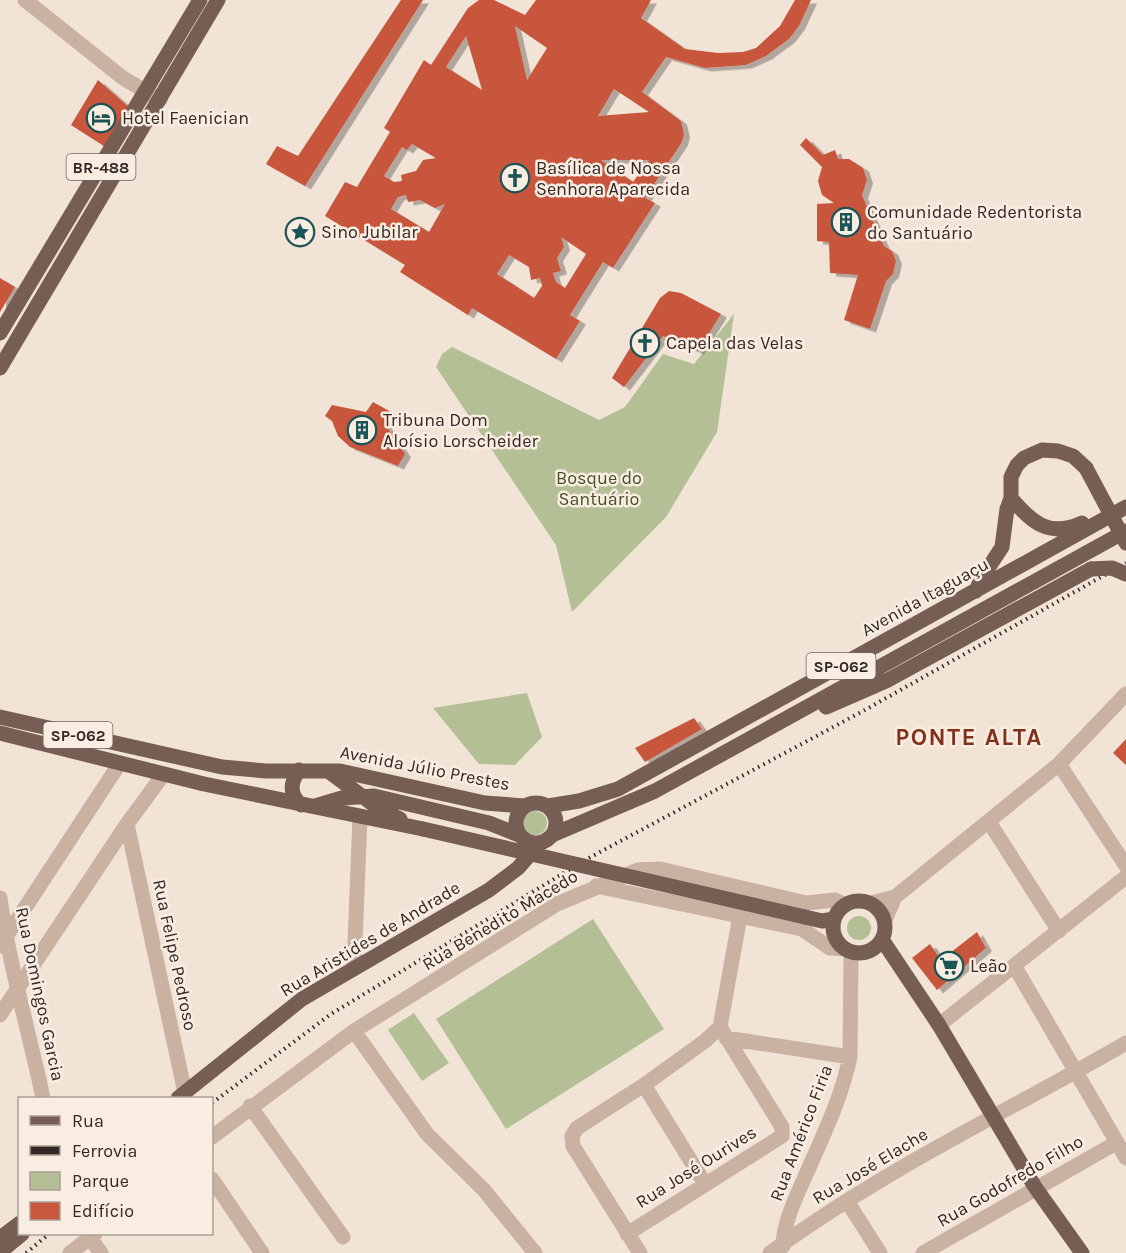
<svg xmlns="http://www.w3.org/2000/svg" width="1126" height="1253" font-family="Karla,sans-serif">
	<defs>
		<filter id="shadow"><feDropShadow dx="6" dy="3.5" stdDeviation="0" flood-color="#0004"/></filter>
	</defs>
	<rect width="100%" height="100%" fill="#f1e3d6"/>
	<path fill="#b4bf96" d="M734,314l-17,118 -51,85 -94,95 -16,-67 -120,-178 6,-13 10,-7 147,73 26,-13 38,-53 31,10z
		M527,693l15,44 -27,28 -36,-1 -46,-56z
		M523 823a12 12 0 1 1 24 0a12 12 0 1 1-24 0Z
		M847 928a12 12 0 1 1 24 0a12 12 0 1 1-24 0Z
		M593,919l71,110 -158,100 -70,-110z
		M414,1013l35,50 -27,18 -34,-51z"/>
	<path fill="#c8573d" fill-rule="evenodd" filter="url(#shadow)" d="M401,0h22l-118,186 -39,-22 11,-18 21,10z
		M479,0h15l31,15 11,-15h115l-10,18 44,31 33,4 25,-1 13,-4 24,-22 15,-26h16l-12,26 -10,13 -23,17 -20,9 -41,3 -39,-11 -24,35 39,29 3,13 -2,8 -37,56 10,5 -42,65 -10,-6 -33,53 10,6 -24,38 -84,-51 -4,7 -68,-43 5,-7 -80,-49 20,-34 12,5 33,-55 -6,-4 40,-68 7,5 37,-57zM515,26l32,22 -20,32zM466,36l16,54 -36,-23zM614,89l35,23 -51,4zM412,144l24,14 -13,2 -7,11 -15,4 1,6 -8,1 -10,-6 18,-29 5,3zM601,160h48l-16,22zM406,195l2,7 12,-2 15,8 10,-4 -16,28 -38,-23 7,-12zM561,237l25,17 -21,34 -9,-6 -3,-9 8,-2 -4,-13 7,-11zM509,255l20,12 2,13 9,-2 2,8 -8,12 -37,-24z
		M98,80l32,28 -23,40 -36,-23z
		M806,138l17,17 12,-5 3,9h11l14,9 4,12 -5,15 22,51 8,5 4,10 -3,13 -7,7 -16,48 -26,-9 14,-45 -28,-2 -1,-31 -12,-1v-37l17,-1 -12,-8 -4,-14 4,-14 -22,-22z
		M0,278l15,9 -15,25z
		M669,291l12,2 40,21 -23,37 -35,-15 -39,51 -12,-9 48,-80z
		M373,402l18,10 -6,12 20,30 -7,12 -48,-19 -12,-11 -6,-15 -7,-5 7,-11 34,7z
		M694,718l8,11 -57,33 -10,-14z
		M1126,739v26l-13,-12z
		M977,932l9,16 -49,42 -25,-32 18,-14 11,16z"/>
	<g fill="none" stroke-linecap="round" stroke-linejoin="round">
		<path stroke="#c9b2a2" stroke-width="15" d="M25,0l98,78 37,22
			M1059,764l67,102
			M989,822l70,109
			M127,824l58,269
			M596,886l206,43 28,19 14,1
			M0,898c9,66 29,134 43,200
			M871,903l24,-6 164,-133 67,-70
			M885,920l10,-23
			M0,946l120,-183
			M1015,967l111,191
			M354,968l6,-151
			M0,1015l127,-191 36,-49
			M939,1025l187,-148
			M354,1031l73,103 57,56 51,63
			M726,1038l124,19
			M644,1085l61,99
			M250,1106l93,131
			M212,1137l142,-106 203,-127 81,-34 22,-1 146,34 29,-3 11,5
			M212,1179l50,74
			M847,1201l33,52
			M627,1234l155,-98v-9l-62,-100
			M90,1238l11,15
			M783,1246c0,-21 12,-47 21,-67 17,-39 37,-79 46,-122l1,-105
			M70,1253l25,-19
			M640,1253l-67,-107 -1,-10 5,-8 67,-43 61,-44 15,-14 20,-111
			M770,1253c111,-82 237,-141 356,-210
			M923,1253l193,-110"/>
		<path stroke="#765e55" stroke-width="15" d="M0,333l200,-333
			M0,368l218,-368
			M1011,498c21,25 39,40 71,25
			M976,591l5,-12 21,-32 5,-38 4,-11v-21l6,-12 7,-7 18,-8 16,1 15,5 13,12
			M826,707l62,-27 203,-111
			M0,717l222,50 44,4h74l145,32 40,3
			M0,733l204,51 219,45
			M299,770c-9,13 -10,24 2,35
			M328,771l46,34 26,14
			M516 823a20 20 0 1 1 40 0a20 20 0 1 1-40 0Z
			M315,806l27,-8 32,-2 115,27 30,12
			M548,806l31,-5 39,-12 508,-282
			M552,835l103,-44 471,-260
			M833 927a26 26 0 1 1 52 0a26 26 0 1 1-52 0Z
			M805,917l17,4 12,-2
			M883,941l56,84 96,162 47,66
			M178,1098l124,-99 187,-109 29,-22 22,-25
			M0,1238l20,-15
			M0,1252l22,-18"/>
		<path stroke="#332825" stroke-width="4" stroke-dasharray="1.5 4.5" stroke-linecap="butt" d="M212,1103l119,-89 256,-155 278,-149 261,-147
			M26,1253l23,-19"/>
		<path stroke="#765e55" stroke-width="15" d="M1086,468l40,75
			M1091,569l21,-1 14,6
			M423,829l382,88"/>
	</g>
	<defs>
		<g id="hotel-ring" transform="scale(1.5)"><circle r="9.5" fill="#f9ede2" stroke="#1a5455" stroke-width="1.5"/><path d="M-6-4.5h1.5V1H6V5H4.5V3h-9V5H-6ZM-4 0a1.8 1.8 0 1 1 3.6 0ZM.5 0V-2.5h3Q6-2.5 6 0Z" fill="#1a5455"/></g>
		<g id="church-ring" transform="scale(1.5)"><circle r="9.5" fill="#f9ede2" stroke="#1a5455" stroke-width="1.5"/><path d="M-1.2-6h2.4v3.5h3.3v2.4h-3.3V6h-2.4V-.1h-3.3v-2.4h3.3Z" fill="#1a5455"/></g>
		<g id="building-ring" transform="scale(1.5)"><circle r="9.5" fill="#f9ede2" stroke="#1a5455" stroke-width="1.5"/><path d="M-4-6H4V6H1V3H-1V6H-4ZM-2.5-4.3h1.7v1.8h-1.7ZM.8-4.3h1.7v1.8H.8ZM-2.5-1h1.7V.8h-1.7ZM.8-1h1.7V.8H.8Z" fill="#1a5455"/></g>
		<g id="sight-ring" transform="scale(1.5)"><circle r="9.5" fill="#f9ede2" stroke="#1a5455" stroke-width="1.5"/><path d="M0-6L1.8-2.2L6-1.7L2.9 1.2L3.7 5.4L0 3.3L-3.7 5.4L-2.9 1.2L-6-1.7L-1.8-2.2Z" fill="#1a5455"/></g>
		<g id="supermarket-ring" transform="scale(1.5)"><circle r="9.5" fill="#f9ede2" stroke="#1a5455" stroke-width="1.5"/><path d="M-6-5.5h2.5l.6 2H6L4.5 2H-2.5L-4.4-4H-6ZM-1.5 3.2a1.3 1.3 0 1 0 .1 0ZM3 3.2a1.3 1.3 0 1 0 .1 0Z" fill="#1a5455"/></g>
	</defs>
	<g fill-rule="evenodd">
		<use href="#hotel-ring" x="101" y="118"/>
		<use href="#church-ring" x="515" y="178"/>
		<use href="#building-ring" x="846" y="222"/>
		<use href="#sight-ring" x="300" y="232"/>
		<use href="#church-ring" x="645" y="343"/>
		<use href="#building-ring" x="362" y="430"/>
		<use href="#supermarket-ring" x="949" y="966"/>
	</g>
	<g text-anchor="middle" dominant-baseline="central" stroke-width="5" stroke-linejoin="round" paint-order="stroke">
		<g fill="#f9ede2" stroke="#6e635e" stroke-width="1.5">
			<rect x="66.5" y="154" width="69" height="26" rx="4.5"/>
			<rect x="806.5" y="653" width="69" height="26" rx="4.5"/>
			<rect x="43.5" y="722" width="69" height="26" rx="4.5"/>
		</g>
		<g font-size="16" font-weight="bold" fill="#332825">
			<text x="101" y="167">BR-488</text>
			<text x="841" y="666">SP-062</text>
			<text x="78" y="735">SP-062</text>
		</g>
		<g font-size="18" fill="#332825" stroke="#f9ede2" text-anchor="start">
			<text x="122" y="118">Hotel Faenician</text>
			<text x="536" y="168">Basílica de Nossa<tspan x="536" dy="21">Senhora Aparecida</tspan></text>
			<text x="867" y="212">Comunidade Redentorista<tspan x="867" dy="21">do Santuário</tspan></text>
			<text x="321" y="232">Sino Jubilar</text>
			<text x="666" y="343">Capela das Velas</text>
			<text x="383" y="420">Tribuna Dom<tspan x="383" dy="21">Aloísio Lorscheider</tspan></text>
			<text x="970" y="966">Leão</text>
		</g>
		<g font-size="18" fill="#455228" stroke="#f9ede2">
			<text x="599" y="478">Bosque do<tspan x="599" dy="21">Santuário</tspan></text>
		</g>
		<g font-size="18" fill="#332825" stroke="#f9ede2">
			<text transform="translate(925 597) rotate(-29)">Avenida Itaguaçu</text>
			<text transform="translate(425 768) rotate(11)">Avenida Júlio Prestes</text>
			<text transform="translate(500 920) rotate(-31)">Rua Benedito Macedo</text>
			<text transform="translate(370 939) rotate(-31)">Rua Aristides de Andrade</text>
			<text transform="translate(175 955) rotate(78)">Rua Felipe Pedroso</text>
			<text transform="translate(40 994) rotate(78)">Rua Domingos Garcia</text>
			<text transform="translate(801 1133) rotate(-69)">Rua Américo Firia</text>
			<text transform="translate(870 1166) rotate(-31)">Rua José Elache</text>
			<text transform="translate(696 1167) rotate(-32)">Rua José Ourives</text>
			<text transform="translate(1010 1181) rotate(-30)">Rua Godofredo Filho</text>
		</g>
		<g font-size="24" font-weight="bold" letter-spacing="1.5" fill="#83301d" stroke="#f9ede2">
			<text x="969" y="737">PONTE ALTA</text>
		</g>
	</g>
	<rect x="18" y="1097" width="195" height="138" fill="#f9ede2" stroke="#aa9e96" stroke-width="1.5"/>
	<rect x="30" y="1116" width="30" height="9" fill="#765e55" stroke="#aa9e96" stroke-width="1.5"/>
	<text x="72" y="1127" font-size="18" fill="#332825">Rua</text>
	<rect x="30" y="1146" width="30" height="9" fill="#332825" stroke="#aa9e96" stroke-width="1.5"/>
	<text x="72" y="1157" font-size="18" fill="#332825">Ferrovia</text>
	<rect x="30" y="1172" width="30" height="18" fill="#b4bf96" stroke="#aa9e96" stroke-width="1.5"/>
	<text x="72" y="1187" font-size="18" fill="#332825">Parque</text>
	<rect x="30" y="1202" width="30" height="18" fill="#c8573d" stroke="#aa9e96" stroke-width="1.5"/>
	<text x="72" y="1217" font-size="18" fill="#332825">Edifício</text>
</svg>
